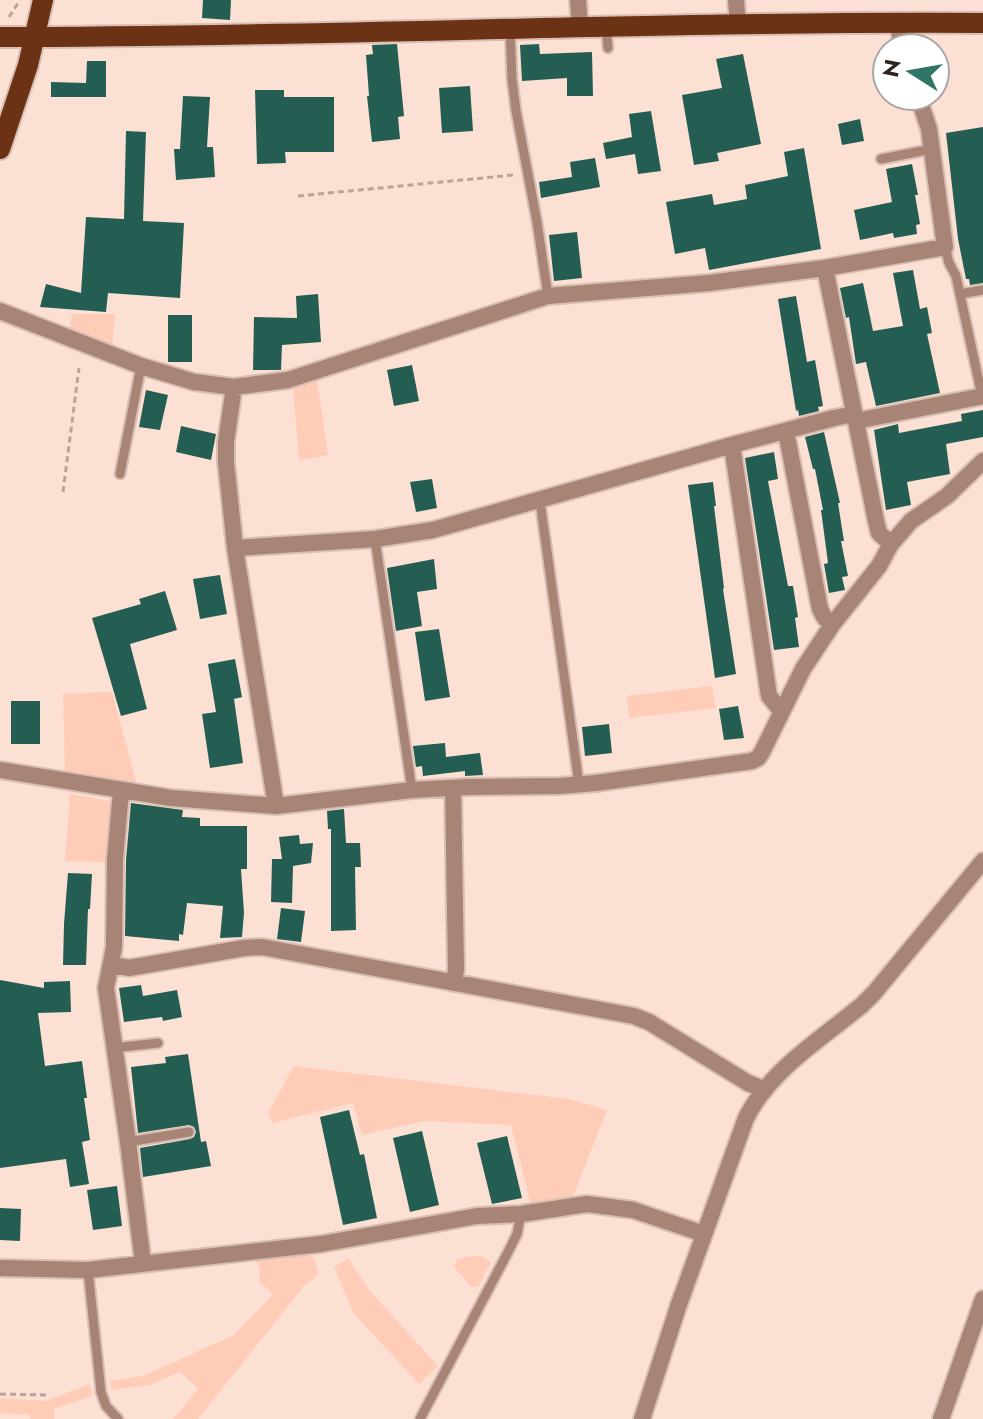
<svg xmlns="http://www.w3.org/2000/svg" width="983" height="1419" font-family="Jost,sans-serif">
	<rect width="100%" height="100%" fill="#fde0d4"/>
	<path fill="#ffcdb7" d="M72,314h43l-3,35 -43,-16z
		M317,381l11,74 -29,6 -6,-74z
		M712,686l4,22 -87,10 -2,-22z
		M112,692l25,93 -72,-11 -2,-80z
		M70,794l40,7 -3,61 -42,-1z
		M294,1066l275,33 38,11 -34,86 -42,8 -20,-79 -87,-4 -62,14 -9,-32 -81,20 -4,-10z
		M307,1252l8,8 3,15 -14,11 -106,133h-25l25,-30 -18,-17 -30,13 -39,5 -1,-9 33,-5 91,-41 39,-41 -14,-12 1,-11 -4,-12z
		M482,1256l9,6 -12,24 -8,1 -17,-20 2,-7 9,-3z
		M348,1258l22,33 68,75 -19,18 -65,-70 -20,-47z
		M90,1384l3,12 -39,13v10h-23l-2,-4 -29,-2v-15l45,3z"/>
	<path fill="#245e52" d="M203,0h28l-1,20 -28,-2z
		M397,44l7,72 -6,1 2,22 -28,3 -5,-46h2l-3,-41 7,-1 -1,-9z
		M539,44l1,10 52,-2 1,44h-26v-18l-45,3 -2,-36z
		M743,54l18,90 -44,9 2,8 -25,4 -12,-70 40,-7 -6,-29z
		M87,61h19v36h-55v-15l35,1z
		M470,86l3,45 -31,2 -3,-45z
		M255,90h29v7h50v55h-49l1,11 -29,1z
		M183,96l27,1 -3,50h6l2,30 -39,3 -2,-31h6z
		M651,111l10,60 -23,3 -3,-20 -29,5 -3,-16 29,-6 -3,-23z
		M860,119l4,22 -22,4 -4,-21z
		M983,127v156l-13,2 -1,-6h-3l-8,-40 -12,-106z
		M126,131l20,1 -3,89 41,2 -4,75 -72,-5 -2,19 -66,-5 6,-23 35,9 5,-76 38,2z
		M804,148l17,101 -112,21 -4,-22 -30,6 -9,-52 46,-8 2,11 33,-6 -2,-14 43,-9 -4,-24z
		M595,158l5,29 -59,11 -2,-16 33,-5 -2,-15z
		M912,164l6,31h-3l5,29 -4,1 1,9 -23,4 -1,-5 -33,7 -6,-30 38,-8 -6,-33z
		M577,232l5,46 -28,3 -5,-46z
		M913,270l7,39 7,-2 5,26 -5,1 13,59 -64,13 -10,-44 -10,2 -7,-47 -3,1 -6,-30 23,-5 10,48 30,-5 -10,-53z
		M318,294l3,48 -39,3 -1,25h-28l1,-53 43,1 -1,-22z
		M796,296l11,66 8,-2 8,46 -5,1 1,4 -20,5 -1,-6 -2,1 -18,-112z
		M168,315h24v47h-24z
		M412,365l7,36 -25,5 -7,-36z
		M146,390l22,5 -8,35 -21,-3z
		M983,410v27l-37,7 4,30 -43,8 4,23 -25,5 -12,-80 24,-6 1,9 63,-12 -1,-7z
		M181,426l35,8 -5,26 -35,-8z
		M824,432l16,71h-2l6,38h-3l7,35 -6,1 3,13 -16,3 -5,-29 4,-1 -7,-53h2l-8,-41h-2l-8,-32z
		M774,452l4,27 -10,2 20,105h5l5,31 -3,1 4,29 -25,3 -29,-192z
		M432,479l5,29 -21,4 -6,-30z
		M713,482l3,24h-2l10,82 -1,1 13,85 -21,4 -27,-193z
		M434,559l3,30 -20,3 5,34 -26,5 -9,-63z
		M220,575l7,39 -27,5 -7,-40z
		M165,591l12,39 -47,14 17,65 -26,7 -29,-98 49,-14 -2,-5z
		M439,629l11,68 -25,4 -10,-69z
		M235,659l7,38 -8,2 9,64 -33,5 -8,-54 14,-2 -8,-48z
		M11,701h29v43h-29z
		M738,706l6,32 -20,2 -5,-31z
		M609,724l3,29 -27,3 -3,-29z
		M445,743l1,14 34,-4 3,22 -18,1v-5l-42,5 -1,-10 -6,1 -3,-21z
		M131,803l52,7 -1,7 18,1v8h47v43h-6l3,44 -2,24 -22,1 3,-32 -36,-3 -4,32 -4,-1v7l-54,-5 1,-76z
		M344,809l2,34h14l1,24h-6l1,63 -25,1v-102h-3l-1,-18z
		M299,835l1,9 13,-1 -2,20 -18,3 -1,37 -21,-1 1,-43h10l-3,-22z
		M68,873l24,1 -2,35h-2l-2,56h-23l1,-41z
		M281,908l24,3 -4,31 -24,-3z
		M0,980l44,8v-6l26,-1 1,31 -33,1 7,53 37,-5 5,37h-3l6,42 -8,2 7,42 -19,3 -4,-28 -66,9z
		M141,985l2,11 34,-6 5,27 -19,4 -1,-4 -38,5 -5,-34z
		M188,1054l13,88 5,-1 5,25 -68,11 -3,-29 50,-9 4,-2 2,-5 -2,-5 -5,-2 -51,8 -7,-66 35,-4 -1,-6z
		M349,1110l11,45 4,-1 13,64 -34,7 -23,-108z
		M422,1131l17,74 -29,7 -17,-74z
		M507,1136l15,62 -30,6 -15,-61z
		M117,1186l5,40 -29,4 -6,-40z
		M0,1208l21,1 -1,32 -20,-1z"/>
	<g fill="none" stroke-linecap="round" stroke-linejoin="round">
		<g stroke="#d8beb3" stroke-width="13">
			<path id="service" d="M606,27l2,21
				M510,28l2,51 4,32 21,111 11,74
				M881,159l51,-10
				M945,247l4,16 7,13 26,120
				M960,294l23,-4
				M120,474l21,-108
				M540,501l39,283
				M375,539l37,251
				M114,1048l44,-5
				M128,1142l61,-10
				M88,1270l13,122 5,14 12,13
				M420,1419l87,-165 10,-20 4,-20"/>
		</g>
		<g stroke="#d8beb3" stroke-width="20">
			<path id="minor" d="M578,0l2,26
				M897,22l6,26
				M825,268l51,253 3,12 12,11
				M0,311l141,55 53,16 40,5 54,-7 260,-84 161,-13 116,-15 120,-21 -16,-118 -11,-33
				M234,387l-8,55v20l9,86 41,258
				M856,421l127,-25
				M786,431l34,178 4,8 8,8
				M732,445l37,251 12,15
				M235,548l140,-9 58,-9 299,-85 102,-27 20,-4
				M0,770l171,28 105,8 136,-16 56,-3 91,-1 37,-3 156,-22 6,-3 4,-6 41,-83 29,-44 47,-59 12,-22 20,-23 36,-25 36,-35
				M453,788l3,181 -2,14
				M121,791l-6,68 -1,88 -8,41 22,154 15,121
				M112,965l17,3 115,-20 18,-1 372,69 15,6 99,61 15,6
				M0,1268l88,2 233,-26 156,-28 44,-2 66,-10 46,6 71,24
				M642,1419l36,-112 68,-189c25,-49 74,-78 116,-113l12,-12 109,-132
				M941,1419l42,-120"/>
		</g>
		<g stroke="#d8beb3" stroke-width="20">
			<path id="tertiary" d="M736,0l2,25"/>
		</g>
		<g stroke="#d8beb3" stroke-width="24">
			<path id="primary" d="M0,37c328,0 655,-16 983,-14
				M0,149l28,-84 15,-65"/>
		</g>
		<path stroke="#baa39a" stroke-width="3" stroke-dasharray="6 4" stroke-linecap="butt" d="M9,17l11,-17
			M298,196l215,-21
			M63,492l16,-124
			M0,1394l47,1"/>
		<use href="#service" stroke="#a78475" stroke-width="9"/>
		<use href="#minor" stroke="#a78475" stroke-width="16"/>
		<use href="#tertiary" stroke="#a78475" stroke-width="16"/>
		<use href="#primary" stroke="#6b3215" stroke-width="20"/>
	</g>
	<g transform="translate(911 72) rotate(281)"><circle r="38" fill="#ffffff" stroke="#aba7a5" stroke-width="2"/>
	<path d="M0-6L14 30L0 20L-14 30Z" fill="#327566"/>
	<text y="-12" font-size="22" font-weight="bold" text-anchor="middle" fill="#2d231f">N</text>
	</g>
</svg>
